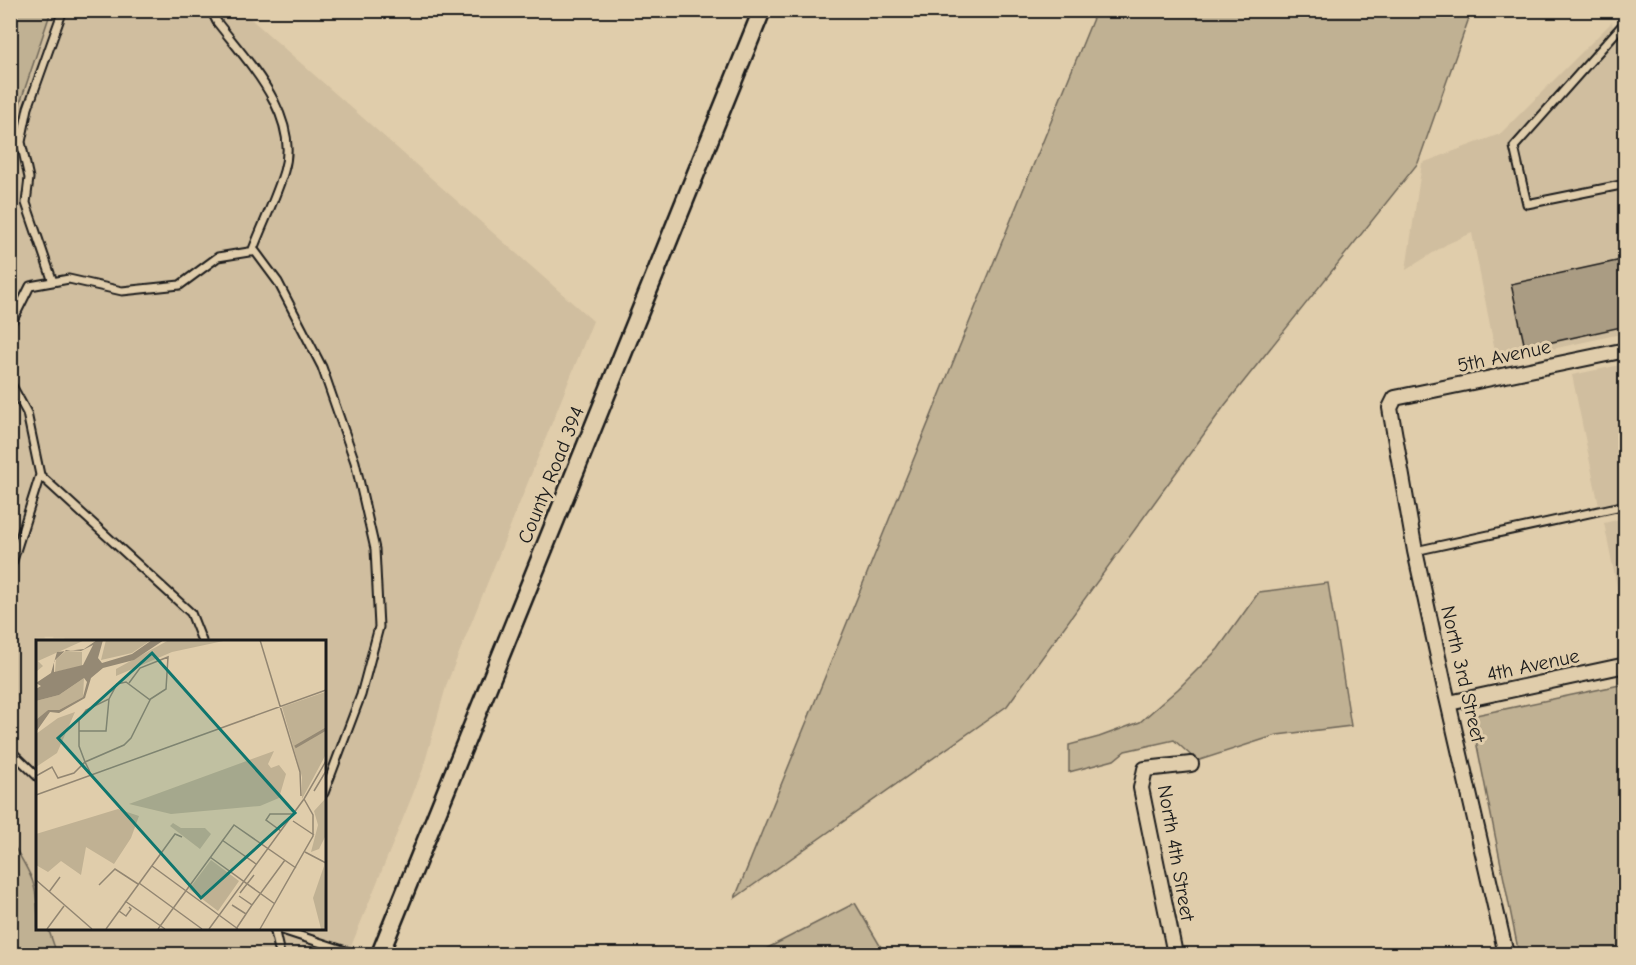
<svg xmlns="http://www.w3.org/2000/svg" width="1636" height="965" font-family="'Comic Neue',sans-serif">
	<rect width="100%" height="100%" fill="#e0cdab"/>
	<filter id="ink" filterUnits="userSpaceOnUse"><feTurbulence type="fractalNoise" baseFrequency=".0167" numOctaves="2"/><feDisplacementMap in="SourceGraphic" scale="12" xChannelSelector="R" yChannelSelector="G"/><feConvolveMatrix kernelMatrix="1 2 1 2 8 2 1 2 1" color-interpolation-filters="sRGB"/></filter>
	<g filter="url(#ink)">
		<path fill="#d0be9f" d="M51,11h191l351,310 -146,362 -24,86 -75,185h-291l-9,-26h276v-287h-286l-1,254 -8,-25 -18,-30v-710z
			M1612,22l14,62 -1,249 -128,28 -25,-128 -25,11 -41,26 16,-107 78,-29z
			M1625,364v136l-26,6 -27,-131z
			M1625,518h1l-1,108 -21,-103z"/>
		<path fill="#c0b193" stroke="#6e6658" stroke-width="1.5" d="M11,10l40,1 -40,119 -1,-119z
			M1096,11l369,-1 4,8 -51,145 -193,242 -218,301 -272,192z
			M1328,583l23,143 -74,9 -80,26 -23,-21 -49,11 -11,9 -45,12v-27l30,-8 41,-15 38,-33 40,-40 41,-57z
			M1625,684v270h-106l-48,-238z
			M10,840c23,36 28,45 28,88h10l9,26h-46z
			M855,903l30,51h-129z"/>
		<path fill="#aa9c83" stroke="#1c1c1c" stroke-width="1.5" d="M1626,259v67l-101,22 -14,-64z"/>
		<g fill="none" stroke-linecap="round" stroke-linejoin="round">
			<g stroke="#1c1c1c" stroke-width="11">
				<path id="service" d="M211,10l6,12c30,39 84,94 67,149 -8,27 -22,54 -32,81
					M1626,21l-112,126 13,57 99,-20
					M53,282l-27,-79 3,-25 -8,-36 7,-34 35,-98
					M10,326l20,-40 39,-7 53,12 58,-6 38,-28 37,-6 23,31 44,85 33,95 20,87 4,78 -18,68 -37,98
					M10,382l17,31 13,62 -30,95
					M40,475l151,138 11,28
					M1415,551l211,-46
					M10,750l28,27
					M274,928l6,26
					M276,928l79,26"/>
			</g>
			<g stroke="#1c1c1c" stroke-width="18">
				<path id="minor" d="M1449,703l177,-38
					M1175,954l-34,-166 4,-19 46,-5
					M1506,954l-61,-265 -30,-138 -25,-143 5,-10 231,-48"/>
			</g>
			<g stroke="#1c1c1c" stroke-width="21">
				<path id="tertiary" d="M380,954l382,-944"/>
			</g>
			<use href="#service" stroke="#e0cdab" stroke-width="7"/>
			<use href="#minor" stroke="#e0cdab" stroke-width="14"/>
			<use href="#tertiary" stroke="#e0cdab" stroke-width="16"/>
		</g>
	</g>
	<g text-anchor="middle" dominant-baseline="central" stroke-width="6" stroke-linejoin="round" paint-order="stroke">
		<g font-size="20" fill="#1c1c1c" stroke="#e0cdab">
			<text transform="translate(1504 356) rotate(-12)">5th Avenue</text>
			<text transform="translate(551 475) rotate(-68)">County Road 394</text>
			<text transform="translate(1533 665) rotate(-12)">4th Avenue</text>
			<text transform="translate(1463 674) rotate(77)">North 3rd Street</text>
			<text transform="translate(1176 853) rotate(80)">North 4th Street</text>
		</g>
	</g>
	<g transform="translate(36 640)">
		<rect width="290" height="290" fill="#e0cdab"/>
		<path d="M0,0h49l-47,21 5,5 -7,6zM70,0h45l-19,13 -31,7zM133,0h59l-56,12 -56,24v-7zM30,11l16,1v14l-27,6 1,-13zM48,38l-1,19 -24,13h-11l-11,10 -1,8v-27l23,-6zM289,52v64l-23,43v-22l-20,-70zM39,72l-18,41 -21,14v-33l22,-16zM238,111l-6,13 3,4 8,-3 7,9 -7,24 -19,8 -89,8 -42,-10zM289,159v38l-6,12 -8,3 7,-27 -4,-14zM82,169l21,7 -8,22 -17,26 -28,-17 -5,28 -20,-14 -13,11 -12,-7v-31zM137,183l8,5h24l6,6 -11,15 -30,-23zM175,220l28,21 -21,30 -29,-22zM288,226l2,63h-5l-8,-31z" fill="#c0b193"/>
		<path d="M61,0h6l-5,18 4,5 30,-9 20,-14h12l-30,20 -31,8 -12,10 -6,20 -26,15 -9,-1 -14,20v-12l12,-10h11l24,-13 4,-15 -3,-4 -25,17 -23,6v-12l5,-3 -5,-3 15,-10 6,-21 27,-3zM57,5l-10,20 -29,7v-11l12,-11 15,1z" fill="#958974" fill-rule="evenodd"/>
		<path fill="none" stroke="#958974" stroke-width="3" d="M259,107l31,-18"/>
		<path fill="none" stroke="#928672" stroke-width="1.5" d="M224,0l40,132 1,24M93,43l11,-15 28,-11 -2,32 -17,11M43,91h27l3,-32M0,136l16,-9 6,11 16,-5 11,-11 39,-17 7,-7 19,-38 -24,-18 -9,2 -8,15 -23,11 -7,10v26l6,16 4,8 2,5M278,151l12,-20M0,155l290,-105M257,181l21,14M245,191l-15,-11 4,-6h23M186,200l34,24M269,212l21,11M174,217l65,47M116,226l86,63M0,240l56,49M103,243l63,46M63,245l16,-16 23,15M13,252l11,-15M204,253l14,-18M89,261l40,28M196,265l14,9 6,-9 -13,-9M216,265l33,-45M83,271l7,5 5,-7 -2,-2M11,289l17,-23M70,289l69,-95 7,3M122,289l76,-104 62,43M173,289l95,-130 22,-38M200,289l10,-15M224,289l53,-93v-21l-9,-16"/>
		<path fill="#0f766e" fill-opacity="0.15" stroke="#0f766e" stroke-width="3" d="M116,13l143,160 -94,85 -143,-160z"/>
		<rect width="290" height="290" fill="none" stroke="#1c1c1c" stroke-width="3"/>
	</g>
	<rect width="1636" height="965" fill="none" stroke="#e0cdab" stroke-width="36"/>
	<rect x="18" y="18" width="1600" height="929" fill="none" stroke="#1c1c1c" stroke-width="2" filter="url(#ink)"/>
</svg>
